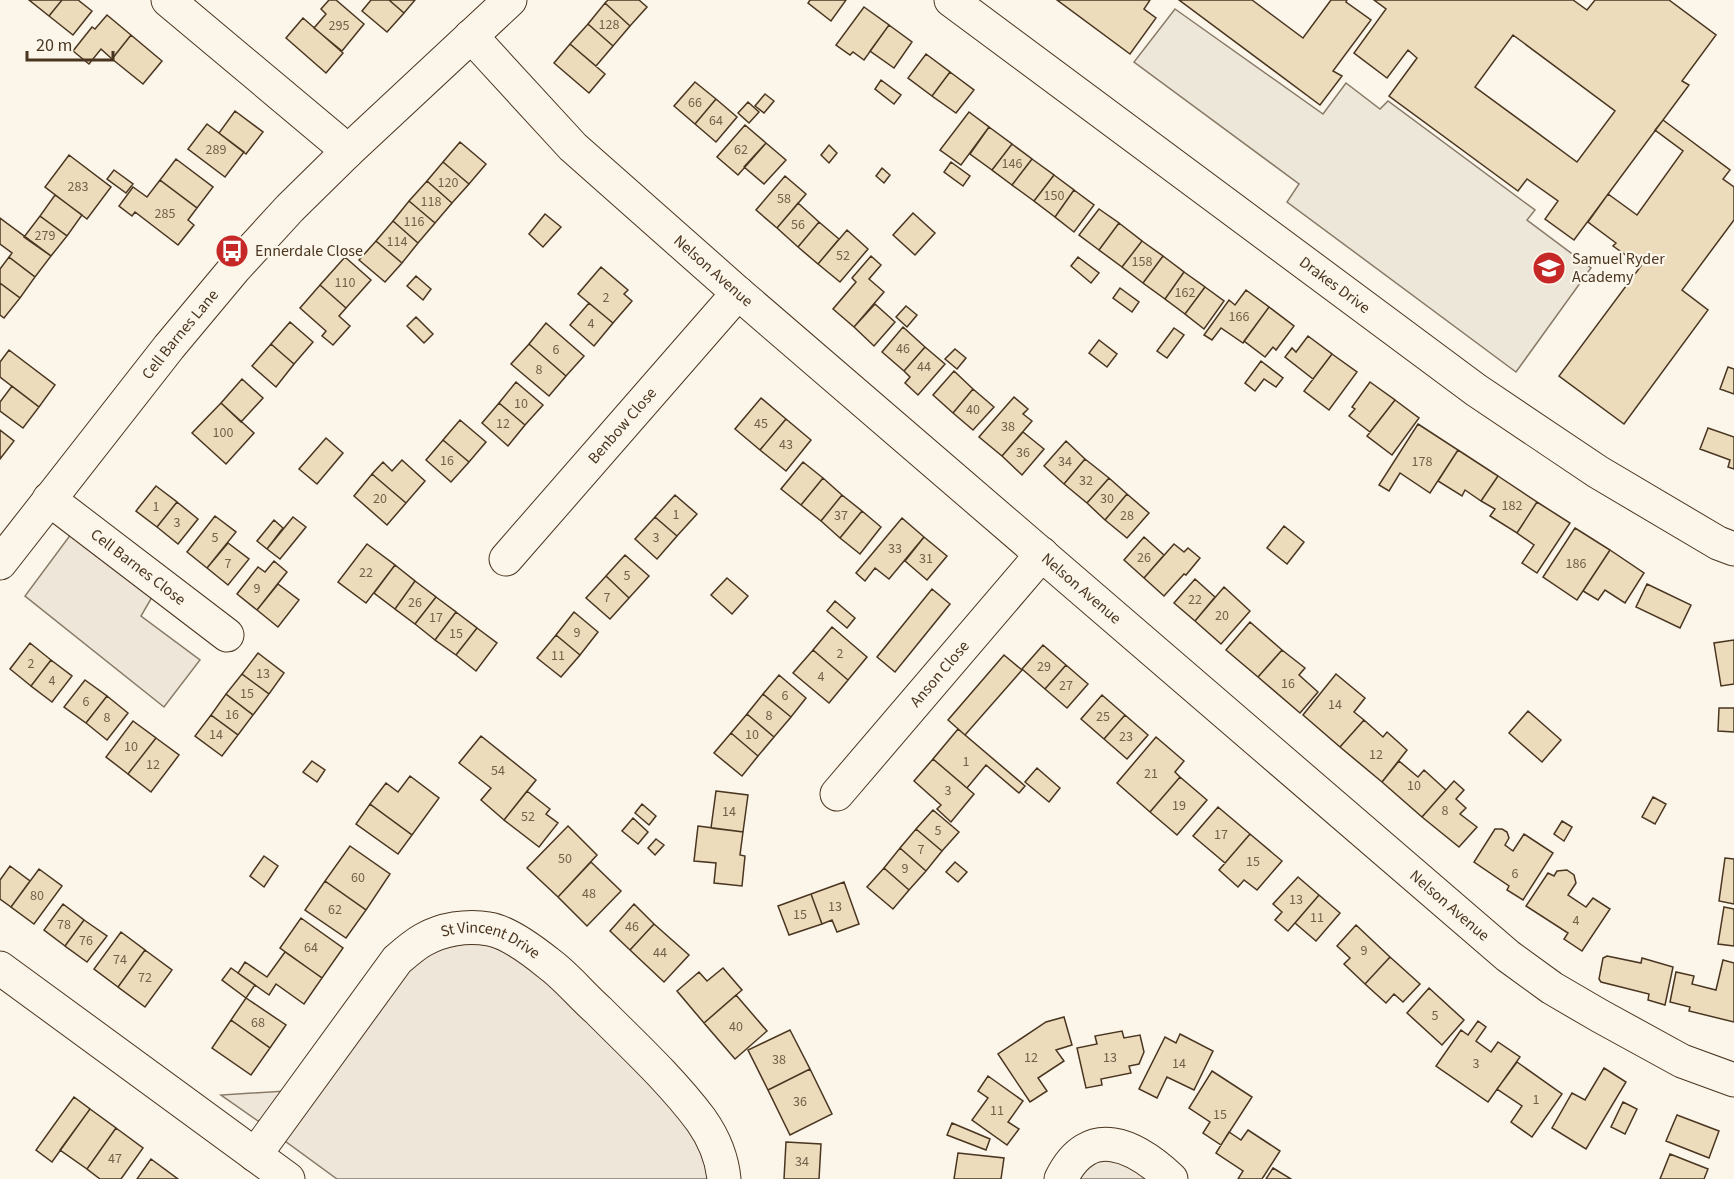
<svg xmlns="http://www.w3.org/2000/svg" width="1734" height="1179" font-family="'Source Sans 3',sans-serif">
	<rect width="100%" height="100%" fill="#fbf6e9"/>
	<path fill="#ede6d9" stroke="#887966" stroke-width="1.5" d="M74,530l81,62 -14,24 59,44 -36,47 -139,-111z
		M481,941l58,28 157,164 16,46h-375l-52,-38 123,-175 23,-16z
		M285,1091l-20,27 -7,3 -37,-26z
		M1106,1155l50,24h-84z"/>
	<path fill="#ede7d9" stroke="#887966" stroke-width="1.5" d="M1175,9l148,105 23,-31 34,26 8,-8 147,109 -8,10 64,48 -75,104 -229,-170 12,-18 -165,-122z"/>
	<path fill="#ecdcbc" stroke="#4a3520" stroke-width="1.5" fill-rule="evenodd" d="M29,0h33l-13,16z
		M62,0h16l14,11 -19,24 -24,-19z
		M329,0h7l28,24 -22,27 -28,-23 12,-14 -5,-5z
		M371,0h18l15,13 -17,19 -25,-21z
		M389,0h26l-11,13z
		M608,0h31l8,7 -17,19 -25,-23z
		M810,0h36l-15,21 -23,-18z
		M1057,0h93l-6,9 12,9 -26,36z
		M1179,0h73l51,38 28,-38h16l-1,2 25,18 -38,51 9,5 -22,29z
		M1374,0h199l14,10 8,-10h74l47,35 -34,46 7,4 -115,155 -29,-21 13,-18 -31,-22 -9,12 -129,-95 28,-38 -9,-8 -21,28 -33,-25 32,-44zM1513,35l102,76 -38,51 -102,-75z
		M605,3l25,23 -17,20 -25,-22z
		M864,7l25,18 -25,35 -11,-8 -3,3 -14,-10z
		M107,15l24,20 -19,24 -11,-10 -12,15 -16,-13 19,-24 3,2z
		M303,18l40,35 -17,20 -40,-35z
		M588,24l25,22 -17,20 -26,-22z
		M889,25l23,17 -18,26 -24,-17z
		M131,35l31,26 -19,23 -31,-25z
		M570,44l35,30 -16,19 -35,-30z
		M926,54l24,18 -18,24 -24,-18z
		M950,72l24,18 -18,23 -24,-17z
		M881,80l20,15 -7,9 -19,-15z
		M695,82l21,17 -21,25 -21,-18z
		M765,94l9,7 -10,12 -9,-7z
		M716,99l21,18 -21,25 -21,-18z
		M748,102l11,10 -10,11 -11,-10z
		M235,111l28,21 -17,22 -27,-21z
		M969,112l20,15 -28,38 -21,-15z
		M1663,120l67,50 -7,9 11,8v33l-52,70 26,20 -84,114 -65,-48 82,-110 -28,-20 3,-3 -28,-21 20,-28 29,21 46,-64 -28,-21z
		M207,124l37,28 -19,25 -37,-28z
		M745,125l21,18 -28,32 -21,-18z
		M989,127l23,17 -20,26 -22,-16z
		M460,142l26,22 -17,20 -26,-22z
		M766,143l20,17 -22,24 -20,-17z
		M1012,144l20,15 -20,26 -20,-15z
		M829,145l8,8 -8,10 -8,-8z
		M69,155l42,32 -24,32 -42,-32z
		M176,159l37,28 -16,21 -37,-28z
		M1032,159l22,16 -20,26 -22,-16z
		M443,162l26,22 -17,19 -25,-22z
		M951,162l19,14 -7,10 -19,-14z
		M882,168l8,7 -6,8 -8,-7z
		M114,170l19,14 -7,9 -19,-14z
		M1054,175l20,15 -19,27 -21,-16z
		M785,176l21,18 -29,34 -21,-18z
		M160,180l37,28 -9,12 6,5 -16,20 -43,-33 -3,4 -13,-10 14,-19 14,10z
		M427,181l25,22 -17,20 -26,-22z
		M1074,190l20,15 -20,27 -19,-15z
		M55,195l27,20 -15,21 -27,-20z
		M409,201l26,22 -17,20 -25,-22z
		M798,203l21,19 -21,25 -21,-19z
		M1099,209l20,14 -20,27 -20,-15z
		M913,213l22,20 -20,22 -22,-20z
		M545,214l16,13 -18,20 -14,-13z
		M40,216l27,20 -16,20 -27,-19z
		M0,218l51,38 -16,21 -26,-20 3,-4 -12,-9z
		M393,221l25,22 -16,20 -26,-22z
		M819,222l20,17 -21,25 -20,-17z
		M1119,223l23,18 -20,26 -23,-17z
		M847,230l21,19 -28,33 -22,-18z
		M376,241l26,22 -17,19 -26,-22z
		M1142,241l21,15 -20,27 -21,-16z
		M871,256l10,9 -12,14 15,13 -30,35 -21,-18 23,-27 -4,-4z
		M1163,256l21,16 -19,27 -22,-16z
		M9,257l26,20 -15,21 -20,-15v-14z
		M345,257l26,23 -25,28 -26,-23z
		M1078,257l21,16 -8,10 -20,-17z
		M601,267l27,23 -4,4 8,7 -19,22 -35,-29z
		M1184,272l21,15 -20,27 -20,-15z
		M416,276l15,13 -8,11 -16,-14z
		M0,283l20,15 -16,20 -4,-3z
		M320,285l26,23 -7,8 11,10 -17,19 -11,-9 4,-5 -26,-23z
		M1205,287l19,14 -20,28 -19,-15z
		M1120,288l19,14 -7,10 -19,-14z
		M1246,290l23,17 -26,36 -22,-15 -9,12 -8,-5 25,-35 6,5z
		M589,303l24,20 -19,23 -24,-21z
		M875,304l20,18 -21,24 -20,-19z
		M906,306l11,9 -10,12 -11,-10z
		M1269,307l25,19 -18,24 -3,-3 -8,10 -21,-16z
		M416,317l17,17 -9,9 -17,-17z
		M290,322l23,20 -19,22 -23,-20z
		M546,323l38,33 -18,20 -37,-32z
		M903,327l22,20 -21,24 -22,-19z
		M1174,328l10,7 -17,23 -10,-7z
		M1308,336l24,18 -19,25 -28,-22 7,-9 4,4z
		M1099,340l18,14 -10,13 -18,-14z
		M271,344l23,20 -18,23 -24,-21z
		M529,344l37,32 -17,20 -38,-32z
		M925,347l20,17 -27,31 -13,-12 5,-6 -6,-6z
		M955,349l11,9 -9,11 -12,-10z
		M9,350l46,35 -16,22 -39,-30v-15z
		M1332,354l25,18 -28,38 -25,-19z
		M1261,361l22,17 -7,9 -12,-8 -9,12 -10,-8z
		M1728,367l6,2v25l-14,-5z
		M954,371l19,18 -20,24 -20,-18z
		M242,379l21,19 -22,24 -20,-19z
		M516,382l27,23 -18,20 -26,-22z
		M1370,382l25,18 -25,32 -21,-16 6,-7 -3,-2z
		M12,386l27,21 -16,21 -23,-17v-9z
		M973,389l21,18 -21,23 -20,-17z
		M1014,397l14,12 -5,5 9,7 -30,35 -23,-19z
		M761,398l25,21 -26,31 -25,-21z
		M1395,400l24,18 -27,37 -25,-19z
		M221,403l33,30 -28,31 -34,-31z
		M499,403l26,22 -17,21 -26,-23z
		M786,419l25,21 -25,31 -26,-21z
		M460,420l26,22 -17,20 -26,-22z
		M1418,424l40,26 -28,43 -30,-20 -11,18 -10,-6z
		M1708,428l26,9v32l-6,-2 2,-7 -30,-11z
		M0,430l14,11 -14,18z
		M1023,432l21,17 -22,26 -20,-19z
		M326,438l17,15 -26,31 -18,-15z
		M443,440l26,22 -18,20 -25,-22z
		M1066,441l19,18 -21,25 -20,-18z
		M1458,450l40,26 -17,25 -16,-11 -3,6 -24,-15z
		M1085,459l24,19 -22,25 -23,-19z
		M402,460l23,21 -19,22 -34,-29 11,-12 9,9z
		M803,462l20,16 -22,27 -20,-16z
		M372,474l34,29 -19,22 -33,-29z
		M1498,476l39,26 -20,31 -27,-17 5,-7 -14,-8z
		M823,478l19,17 -21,26 -20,-16z
		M1109,478l18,16 -22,26 -18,-17z
		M156,486l21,16 -20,25 -21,-16z
		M1127,494l22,19 -22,25 -22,-18z
		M675,495l22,19 -20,22 -22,-19z
		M842,495l20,16 -22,27 -19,-17z
		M177,502l21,17 -20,25 -21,-17z
		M1537,502l33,21 -33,50 -15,-10 12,-18 -17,-12z
		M862,511l19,16 -21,27 -20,-16z
		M215,516l21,16 -29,36 -20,-16z
		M293,517l13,10 -26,32 -13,-10z
		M655,517l22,19 -20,23 -22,-20z
		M902,518l22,19 -35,42 -14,-11 -10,13 -9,-8z
		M274,520l9,8 -16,21 -10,-8z
		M1284,526l20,16 -17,22 -20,-16z
		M1575,528l35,22 -33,50 -34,-23z
		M924,537l23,19 -20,24 -22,-19z
		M1144,537l20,18 -20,23 -20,-18z
		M228,543l21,16 -21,26 -21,-17z
		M367,544l28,21 -29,38 -28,-21z
		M1174,544l10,8 4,-4 12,10 -14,17 -2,-1 -20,22 -20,-18z
		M1610,550l34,23 -19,30 -20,-13 -7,10 -15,-9z
		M625,555l24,21 -20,22 -23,-22z
		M274,561l13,11 -30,38 -20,-16 21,-27 7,5z
		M395,565l20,16 -20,28 -21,-16z
		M606,576l23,22 -19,21 -24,-21z
		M727,578l21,18 -16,18 -21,-19z
		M1195,579l20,18 -20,24 -21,-18z
		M415,581l21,16 -21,27 -20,-15z
		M278,584l21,16 -21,27 -21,-17z
		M1647,584l44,21 -11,23 -44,-21z
		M1224,587l26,24 -29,33 -26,-23z
		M932,589l18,15 -55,68 -18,-15z
		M436,597l20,15 -21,28 -20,-16z
		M835,601l20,17 -8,10 -20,-17z
		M456,612l21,16 -21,27 -21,-15z
		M574,612l24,20 -18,23 -24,-20z
		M1250,622l32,28 -24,27 -32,-27z
		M832,627l35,30 -19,23 -35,-30z
		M477,628l20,15 -21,28 -20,-16z
		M556,635l24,20 -19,22 -24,-19z
		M1734,640v44l-13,2 -7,-43z
		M30,643l21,17 -20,26 -21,-17z
		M1043,645l23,20 -21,24 -23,-20z
		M813,650l35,30 -19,23 -36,-30z
		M1282,650l23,18 -6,7 19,17 -18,21 -42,-36z
		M258,653l26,20 -15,21 -27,-20z
		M1004,655l18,15 -57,65 -17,-15z
		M51,660l21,16 -20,26 -21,-16z
		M1066,665l22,19 -21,24 -22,-19z
		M242,674l27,20 -16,21 -27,-21z
		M1336,674l29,24 -11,14 10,8 -24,27 -37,-32z
		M779,675l27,23 -15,19 -28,-23z
		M85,680l22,16 -21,27 -22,-16z
		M226,694l27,21 -15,20 -27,-20z
		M763,694l28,23 -17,20 -27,-23z
		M1102,695l23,20 -21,24 -23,-20z
		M107,696l21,17 -21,27 -21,-17z
		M1719,708h15v24l-16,-1z
		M1528,711l33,29 -19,22 -33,-29z
		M747,714l27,23 -16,19 -27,-23z
		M211,715l27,20 -16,21 -27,-20z
		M1125,715l23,20 -21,24 -23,-20z
		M1364,720l19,17 4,-5 20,18 -25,32 -42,-35z
		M133,721l23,17 -28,36 -22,-17z
		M958,729l67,57 -6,7 -33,-28 -19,23 -34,-29z
		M731,733l27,23 -16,20 -28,-23z
		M481,736l55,44 -32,40 -23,-20 10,-12 -32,-25z
		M1156,737l28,24 -9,11 5,5 -30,35 -33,-29z
		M156,738l23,17 -28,37 -23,-18z
		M933,759l41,35 -23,28 -14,-13 4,-4 -27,-24z
		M312,761l13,9 -8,12 -14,-10z
		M1399,761l19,16 6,-7 22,20 -24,27 -40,-35z
		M1037,768l23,20 -11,14 -24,-20z
		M410,776l29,22 -27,37 -42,-31 16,-21 12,9z
		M1180,777l27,23 -30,35 -27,-23z
		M1454,781l10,9 -8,9 10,9 -6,6 17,13 -18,20 -37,-30z
		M527,791l23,18 -4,5 12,9 -19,24 -35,-27z
		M716,791l32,4 -5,37 -32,-4z
		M1653,797l13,7 -11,20 -13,-7z
		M370,804l42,31 -14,19 -42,-30z
		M642,804l14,12 -7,9 -14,-12z
		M1218,807l32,27 -25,29 -32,-27z
		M933,810l26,22 -17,19 -26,-22z
		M633,818l15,14 -10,12 -16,-13z
		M1562,821l10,6 -8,14 -10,-7z
		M568,826l29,29 -39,42 -31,-29z
		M698,826l45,6 -3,23 5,1 -3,30 -28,-3 2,-20 -22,-2z
		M916,829l26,22 -16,20 -26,-23z
		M1495,829h7l5,3 2,6 -4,7 8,6 11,-17 29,19 -30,47 -16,-10 2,-4 -35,-24z
		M1250,834l32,27 -25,29 -13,-10 -6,7 -19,-17z
		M656,839l8,6 -9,10 -7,-7z
		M350,846l40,28 -24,36 -41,-29z
		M900,848l26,23 -17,19 -25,-22z
		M264,856l14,10 -14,21 -14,-11z
		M1725,858l9,1v45l-15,-3z
		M591,862l30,29 -34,35 -29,-29z
		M955,862l12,10 -9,10 -12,-10z
		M10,866l20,15 -19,26 -11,-8v-19z
		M884,868l25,22 -16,19 -26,-22z
		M39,869l23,17 -28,38 -23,-17z
		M1567,870l7,5 2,8 -8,12 18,12 7,-9 17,11 -28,42 -18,-12 4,-6 -42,-27 22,-33 6,3 3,-5z
		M1298,877l21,18 -31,36 -13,-11 7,-8 -9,-8z
		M325,881l41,29 -20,28 -41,-28z
		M844,882l15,42 -22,8 -5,-12 -10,4 -11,-30z
		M811,894l11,30 -33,11 -11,-29z
		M1319,895l21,18 -24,28 -21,-18z
		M63,904l21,16 -19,26 -21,-16z
		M634,904l20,20 -24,26 -20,-19z
		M1724,907l10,2v37l-16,-2z
		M301,918l42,30 -21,30 -42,-30z
		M84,920l23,16 -20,26 -22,-16z
		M654,924l35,31 -25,27 -34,-32z
		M1356,925l34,32 -25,27 -21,-20 6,-6 -13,-12z
		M121,932l24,18 -27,37 -24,-18z
		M145,950l27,20 -27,37 -27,-20z
		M285,952l37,26 -18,26 -28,-20 -7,11 -31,-22 7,-11 22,15z
		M1607,956l34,7 1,-5 31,9 -8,38 -17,-5 1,-6 -48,-12 -2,-3 4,-21z
		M1390,957l30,27 -17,18 -9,-8 -8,9 -21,-19z
		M1723,960l11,3v59l-45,-11 1,-4 -20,-5 6,-30 18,4 -2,8 24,6z
		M231,968l24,17 -9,13 -24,-18z
		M723,968l19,22 -38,33 -27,-32 22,-19 8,9z
		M1429,988l35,32 -22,25 -35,-32z
		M736,995l31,36 -32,28 -31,-36z
		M246,998l40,27 -16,23 -39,-28z
		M1064,1017l8,28 -16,5 8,11 -26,17 9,13 -17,11 -32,-48 48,-32z
		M231,1020l39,28 -19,27 -39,-27z
		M1478,1021l8,6 -10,14 15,11 7,-10 22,15 -32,45 -52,-36 25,-36 7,5z
		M790,1030l20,39 -42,21 -20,-40z
		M1122,1031l2,7 16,-3 4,17 -5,12 -10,2 2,7 -30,6 1,6 -16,3 -9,-40 20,-4 -2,-8z
		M1180,1034l33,17 -19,39 -27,-13 -10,21 -18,-9 26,-52 11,6z
		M1517,1062l45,32 -30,43 -21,-15 11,-16 -25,-17z
		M1604,1068l22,14 -40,67 -34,-21 20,-35 13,7z
		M810,1069l22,45 -42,21 -22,-45z
		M1212,1071l40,26 -31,48 -18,-12 7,-11 -21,-14z
		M988,1076l35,25 -15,21 11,7 -12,16 -35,-25 16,-22 -10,-7z
		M74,1097l16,12 -38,53 -16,-12z
		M1623,1102l14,7 -12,25 -14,-7z
		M90,1109l26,19 -29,41 -27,-19z
		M1677,1115l42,16 -10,27 -43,-17z
		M952,1123l38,16 -4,11 -39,-15z
		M116,1128l27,20 -22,31h-21l-13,-10z
		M1248,1130l32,21 -18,28h-24l5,-8 -27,-18 13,-21 12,8z
		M786,1142l35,2 -2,35h-35z
		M958,1153l46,5 -3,21h-47z
		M1670,1154l38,15 -4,10h-44z
		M151,1159l27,20h-41z
		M1273,1168l18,11h-25z"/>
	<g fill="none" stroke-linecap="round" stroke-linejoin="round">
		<g stroke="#4a3520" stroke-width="35">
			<g id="minor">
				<path d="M168,0l167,140 12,12"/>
				<path id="s1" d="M951,0l525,390 122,82 120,71 16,6"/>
				<path id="s2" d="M471,36l102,111 165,146 770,663 44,32 48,28 82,45 52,19"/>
				<path id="s3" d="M49,499l178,136"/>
				<path id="s4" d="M506,559l232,-266"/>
				<path id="s5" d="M0,563l169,-216 66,-79 55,-60 57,-56 163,-152"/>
				<path id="s6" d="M837,794l205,-240"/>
				<path d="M0,968l288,211"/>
				<path id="s7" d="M255,1155l142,-195c8,-7 17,-15 26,-20 19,-11 44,-15 66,-11 19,3 44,22 59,34 18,13 33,32 50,47 35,35 73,70 103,110 12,17 21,38 23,59"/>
				<path d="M1061,1179c28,-57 74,-34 110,0"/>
			</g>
		</g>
		<use href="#minor" stroke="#fbf6e9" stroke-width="33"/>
	</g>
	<defs>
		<g id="bus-disc" transform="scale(1.725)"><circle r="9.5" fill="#c62828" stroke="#fbf6e9"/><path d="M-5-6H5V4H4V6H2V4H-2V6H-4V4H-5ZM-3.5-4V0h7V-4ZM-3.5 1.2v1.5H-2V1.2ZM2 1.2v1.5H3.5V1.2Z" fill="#fff"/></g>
		<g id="school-disc" transform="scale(1.725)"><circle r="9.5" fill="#c62828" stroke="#fbf6e9"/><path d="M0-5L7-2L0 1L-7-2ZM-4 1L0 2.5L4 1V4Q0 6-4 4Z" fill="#fff"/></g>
	</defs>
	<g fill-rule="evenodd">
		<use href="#bus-disc" x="232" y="251"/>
		<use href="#school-disc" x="1549" y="268"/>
	</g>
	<g text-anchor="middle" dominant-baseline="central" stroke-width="4.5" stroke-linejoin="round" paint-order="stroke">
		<g font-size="14" fill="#725f47">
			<text x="609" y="25">128</text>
			<text x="339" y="26">295</text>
			<text x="695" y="103">66</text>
			<text x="716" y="121">64</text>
			<text x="216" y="150">289</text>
			<text x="741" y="150">62</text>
			<text x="1012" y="164">146</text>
			<text x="448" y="183">120</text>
			<text x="78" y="187">283</text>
			<text x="1054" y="196">150</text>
			<text x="784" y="199">58</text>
			<text x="431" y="202">118</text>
			<text x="165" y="214">285</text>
			<text x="414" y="222">116</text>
			<text x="798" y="225">56</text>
			<text x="45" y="236">279</text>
			<text x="397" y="242">114</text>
			<text x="843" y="256">52</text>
			<text x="1142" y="262">158</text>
			<text x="345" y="283">110</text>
			<text x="1185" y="293">162</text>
			<text x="606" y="298">2</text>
			<text x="1239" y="317">166</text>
			<text x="591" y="324">4</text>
			<text x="903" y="349">46</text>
			<text x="556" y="350">6</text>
			<text x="924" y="367">44</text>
			<text x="539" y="370">8</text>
			<text x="521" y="404">10</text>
			<text x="973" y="410">40</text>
			<text x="503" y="424">12</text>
			<text x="761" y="424">45</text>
			<text x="1008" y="427">38</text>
			<text x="223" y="433">100</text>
			<text x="786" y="445">43</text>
			<text x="1023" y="453">36</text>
			<text x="447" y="461">16</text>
			<text x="1065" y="462">34</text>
			<text x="1422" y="462">178</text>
			<text x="1086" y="481">32</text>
			<text x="380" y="499">20</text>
			<text x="1107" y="499">30</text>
			<text x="1512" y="506">182</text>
			<text x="156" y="507">1</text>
			<text x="676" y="515">1</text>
			<text x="841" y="516">37</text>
			<text x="1127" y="516">28</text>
			<text x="177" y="523">3</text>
			<text x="215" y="538">5</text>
			<text x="656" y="538">3</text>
			<text x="895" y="549">33</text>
			<text x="1144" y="558">26</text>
			<text x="926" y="559">31</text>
			<text x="228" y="564">7</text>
			<text x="1576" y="564">186</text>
			<text x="366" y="573">22</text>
			<text x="627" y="576">5</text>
			<text x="257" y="589">9</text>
			<text x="607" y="598">7</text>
			<text x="1195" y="600">22</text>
			<text x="415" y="603">26</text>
			<text x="1222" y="616">20</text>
			<text x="436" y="618">17</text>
			<text x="577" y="633">9</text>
			<text x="456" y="634">15</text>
			<text x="840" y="654">2</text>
			<text x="558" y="656">11</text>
			<text x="31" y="664">2</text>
			<text x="1044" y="667">29</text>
			<text x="263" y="674">13</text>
			<text x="821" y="677">4</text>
			<text x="52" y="681">4</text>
			<text x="1288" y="684">16</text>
			<text x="1066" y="686">27</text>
			<text x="247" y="694">15</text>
			<text x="785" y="696">6</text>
			<text x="86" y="702">6</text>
			<text x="1335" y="705">14</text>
			<text x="232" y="715">16</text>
			<text x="769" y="716">8</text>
			<text x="1103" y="717">25</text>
			<text x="107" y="718">8</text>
			<text x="216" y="735">14</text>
			<text x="752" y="735">10</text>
			<text x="1126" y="737">23</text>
			<text x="131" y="747">10</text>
			<text x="1376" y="755">12</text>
			<text x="966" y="762">1</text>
			<text x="153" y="765">12</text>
			<text x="498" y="771">54</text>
			<text x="1151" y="774">21</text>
			<text x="1414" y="786">10</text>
			<text x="948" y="791">3</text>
			<text x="1179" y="806">19</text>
			<text x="1445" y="811">8</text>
			<text x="729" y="812">14</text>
			<text x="528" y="817">52</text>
			<text x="938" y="831">5</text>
			<text x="1221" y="835">17</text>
			<text x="921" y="850">7</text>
			<text x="565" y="859">50</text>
			<text x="1253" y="862">15</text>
			<text x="905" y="869">9</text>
			<text x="1515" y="874">6</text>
			<text x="358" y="878">60</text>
			<text x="589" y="894">48</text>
			<text x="37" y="896">80</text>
			<text x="1296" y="900">13</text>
			<text x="835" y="907">13</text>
			<text x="335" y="910">62</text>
			<text x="800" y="915">15</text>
			<text x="1317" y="918">11</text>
			<text x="1576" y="921">4</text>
			<text x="64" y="925">78</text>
			<text x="632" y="927">46</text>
			<text x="86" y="941">76</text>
			<text x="311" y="948">64</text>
			<text x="1364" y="951">9</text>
			<text x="660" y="953">44</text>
			<text x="120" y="960">74</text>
			<text x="145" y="978">72</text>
			<text x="1435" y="1016">5</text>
			<text x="258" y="1023">68</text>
			<text x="736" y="1027">40</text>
			<text x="1031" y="1058">12</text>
			<text x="1110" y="1058">13</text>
			<text x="779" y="1060">38</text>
			<text x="1179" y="1064">14</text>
			<text x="1476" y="1064">3</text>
			<text x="1536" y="1100">1</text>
			<text x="800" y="1102">36</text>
			<text x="997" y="1111">11</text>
			<text x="1220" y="1115">15</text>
			<text x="115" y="1159">47</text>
			<text x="802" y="1162">34</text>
		</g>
		<g font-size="16" fill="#4a3520" stroke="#fbf6e9" text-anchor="start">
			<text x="255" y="251">Ennerdale Close</text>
			<text x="1572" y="259">Samuel Ryder<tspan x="1572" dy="18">Academy</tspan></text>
		</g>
		<g font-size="16" fill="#4a3520" stroke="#fbf6e9">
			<text stroke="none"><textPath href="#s2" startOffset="338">Nelson Avenue</textPath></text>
			<text stroke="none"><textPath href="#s1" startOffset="478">Drakes Drive</textPath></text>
			<text stroke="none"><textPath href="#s5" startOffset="291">Cell Barnes Lane</textPath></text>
			<text stroke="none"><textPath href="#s4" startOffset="177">Benbow Close</textPath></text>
			<text stroke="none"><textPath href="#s3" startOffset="112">Cell Barnes Close</textPath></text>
			<text stroke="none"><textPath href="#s2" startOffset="824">Nelson Avenue</textPath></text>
			<text stroke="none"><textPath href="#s6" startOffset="158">Anson Close</textPath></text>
			<text stroke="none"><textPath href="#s2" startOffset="1310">Nelson Avenue</textPath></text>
			<text stroke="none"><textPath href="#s7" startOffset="346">St Vincent Drive</textPath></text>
		</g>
	</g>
	<path d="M27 51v9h86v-9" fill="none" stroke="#4a3520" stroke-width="3"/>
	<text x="36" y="51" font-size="18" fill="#4a3520" stroke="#fbf6e9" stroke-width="4.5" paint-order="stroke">20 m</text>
</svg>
